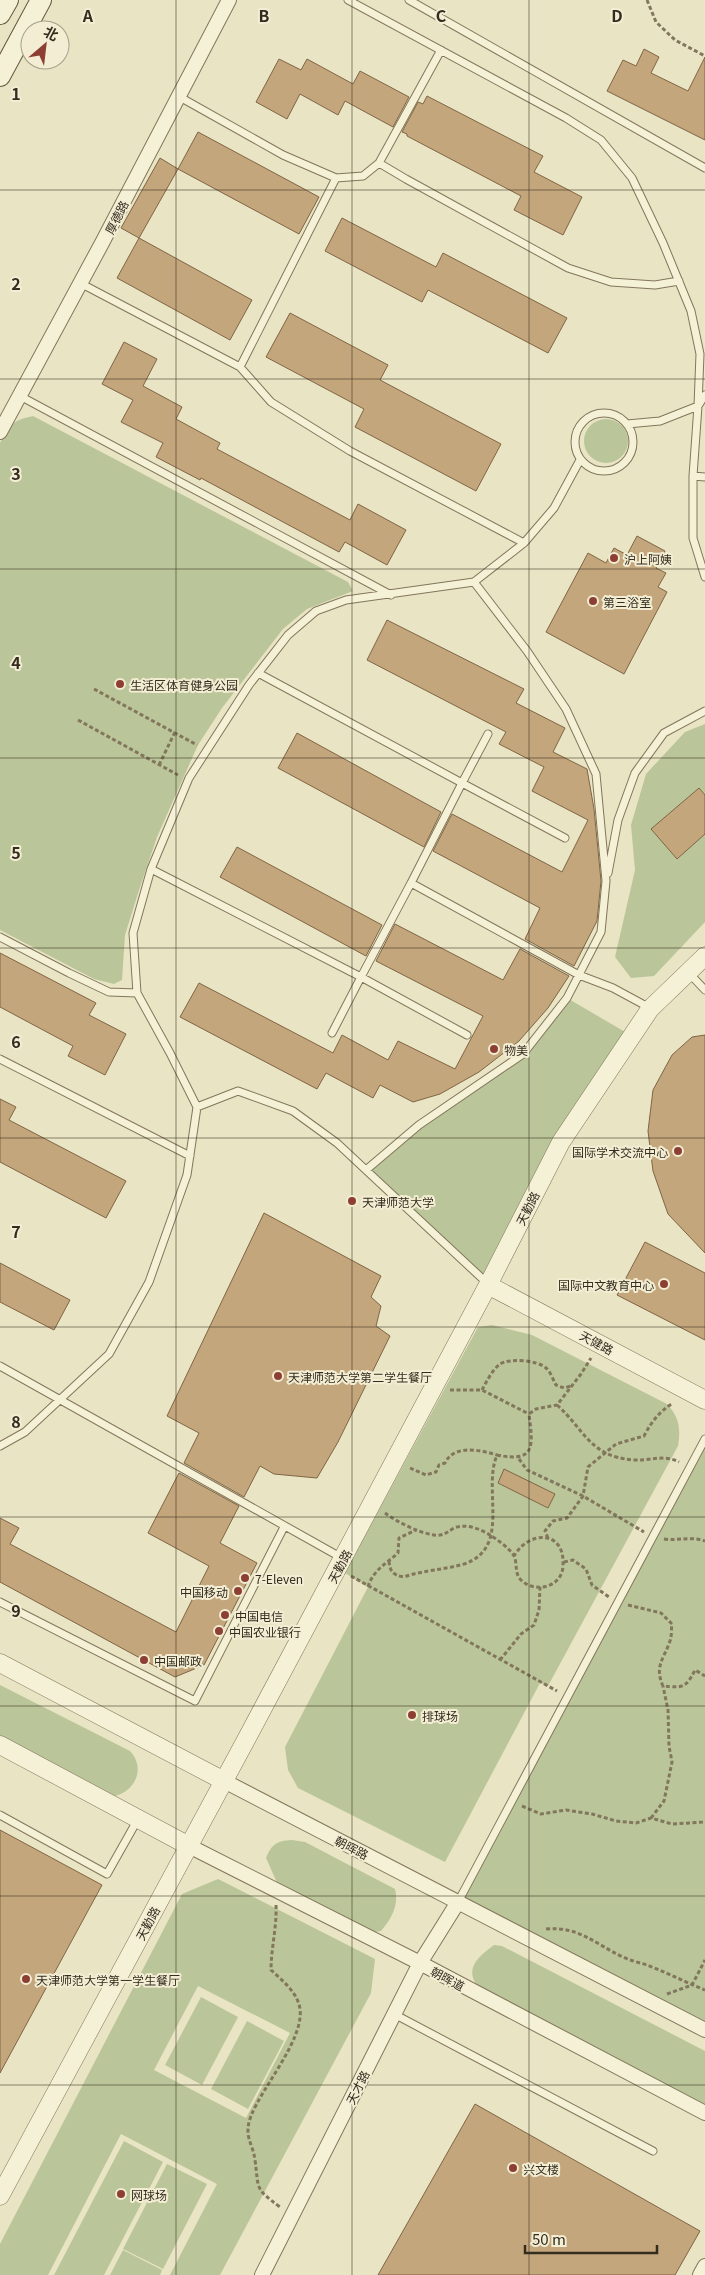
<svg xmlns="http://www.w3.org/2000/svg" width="705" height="2275" font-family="Georgia,'Noto Sans SC',serif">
	<rect width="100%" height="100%" fill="#e9e4c4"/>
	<path fill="#bac699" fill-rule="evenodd" d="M33,416l315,166 5,9 -46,18 -24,20 -61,79 -24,37 -41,92 -17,50 -15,48 -3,45 -8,4 -20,-5 -94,-49v-487c10,-18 11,-22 33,-27z
		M584 441a22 22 0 1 1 44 0a22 22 0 1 1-44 0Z
		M705,724v198l-51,54 -23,2 -16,-21 20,-87 -4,-45 15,-51 39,-42z
		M567,998l65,38 -144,249 -122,-115 53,-45 104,-71z
		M492,1325l40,10 135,69c12,13 14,24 11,42l-130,240 -8,-3 -95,179 -147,-74 -10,-18 -3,-23 83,-160 -23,-14 133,-246z
		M705,1439v591l-247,-128z
		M0,1685l130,66c18,19 2,46 -23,46l-107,-59z
		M292,1840l13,2 90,47c4,16 -3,29 -14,42l-12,2 -90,-46 -13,-29c6,-14 10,-17 26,-18z
		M218,1879l157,80 -4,34 -151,282h-50l47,-91 -96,-50 -73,141h-48v-31l182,-350zM198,1986l92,47 -44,85 -92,-48z
		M494,1945l8,1 203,105v58l-223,-118c-20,-20 -6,-33 12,-46z
		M201,1997l37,20 -36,68 -37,-20z
		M247,2021l37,20 -36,68 -37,-20z
		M124,2141l39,21 -59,113h-50z
		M167,2164l40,20 -44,85 -40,-20z
		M123,2250l39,20 -2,5h-50z"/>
	<path fill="#c4a67d" stroke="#7f6544" d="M644,49l15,8 -8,16 37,18 17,-34v83l-98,-49 16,-31 13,6z
		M279,59l22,11 6,-11 46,25 7,-13 49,26 -16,30 -48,-26 -7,14 -38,-21 -13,25 -31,-17z
		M427,96l116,60 -9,16 48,25 -19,38 -49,-25 7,-14 -114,-60v-2l-5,-2 16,-30 5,2z
		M198,132l121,65 -20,37 -121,-65z
		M160,158l18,11 -39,69 -18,-10z
		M342,218l94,49 7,-14 124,65 -19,35 -120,-63 -6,12 -97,-51z
		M139,238l113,62 -22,40 -113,-62z
		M290,313l98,52 -8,15 121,64 -25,47 -121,-64 9,-18 -98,-52z
		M124,342l33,17 -14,27 39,21 -6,12 44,24 -3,6 133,71 8,-16 48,26 -19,35 -42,-23 -6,10 -138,-74 -1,2 -44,-23 7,-14 -42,-21 12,-22 -31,-16z
		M637,536l28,15 -9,17 10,5 -8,14 9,5 -43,82 -78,-42 42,-79 18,10 8,-15 13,7z
		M387,620l137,69 -8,14 49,25 -12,24 34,17 7,40 7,72 -4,40 -23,45 -49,-27 15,-31 -107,-57 19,-37 110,58 26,-52 -56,-29 12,-24 -45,-23 7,-12 -139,-72z
		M297,733l144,79 -17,35 -146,-79z
		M699,788l6,7v39l-28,25 -26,-30z
		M237,847l145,78 -16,31 -146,-79z
		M395,924l108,56 17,-31 49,27 -21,32 -29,33 -40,31 -39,22 -27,8 -33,-17 -7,13 -47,-25 -9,16 -137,-72 19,-34 134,70 9,-18 46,25 10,-19 57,28 28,-53 -107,-55z
		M0,953l96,50 -7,12 37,19 -21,41 -37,-19 5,-10 -73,-39z
		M705,1035v218l-37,-39 -15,-43 -5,-40 5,-41 19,-35 20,-18z
		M0,1099l16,8 -7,13 117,61 -20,37 -106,-56z
		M264,1213l117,63 -10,21 10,9 -5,20 14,10 -52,106 -21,36 -43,-4 -14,-8 -16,31 -60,-34 15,-30 -32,-17z
		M645,1242l60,31v67l-88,-45z
		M0,1263l70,37 -16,30 -54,-28z
		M504,1469l51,25 -7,14 -50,-25z
		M179,1473l60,33 -19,37 37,20 -53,102 -29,12 -175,-95v-64l19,10 -9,16 166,88 33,-66 -61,-33z
		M0,1830l102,55 -102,188z
		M475,2104l225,127 -25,44h-297z"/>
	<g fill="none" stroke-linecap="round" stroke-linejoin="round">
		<g stroke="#82765c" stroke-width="9">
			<path id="service" d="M348,0l218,118 35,22 31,38 31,65 28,68 9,43 -2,52 -38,15 -33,3
				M409,0l296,168
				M178,96l105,59 53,23 27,-2 16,-13 62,-113
				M379,163l27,16 162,89 43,14 44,3 24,-4
				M80,283l160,84 96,-189
				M240,367l31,35 79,49 174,92
				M705,395l-7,11 -5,70v62l12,39
				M20,396l371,199
				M575 442a29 29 0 1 1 58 0a29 29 0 1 1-58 0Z
				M693,476l12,1
				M474,582l50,-39 30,-35 26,-48
				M258,673l204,110 -51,100
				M488,734l-26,49 103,55
				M151,869l210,108 50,-94 168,92 34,13 37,20
				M608,873l10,-53 17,-47 29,-40 41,-22
				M0,937l69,36 40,19 28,1
				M688,972l17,18
				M332,1033l29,-56 106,58
				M0,1059l190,97
				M197,1107l41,-16 55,20 44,32 150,140
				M0,1366l342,192
				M0,1446l25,-14 84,-78 40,-72 38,-107 10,-68 -27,-54 -33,-60 -4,-60 18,-64 38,-91 60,-93 39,-50 28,-24 30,-11 128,-18 53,69 39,58 30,65 10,107 -5,51 -34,66 -44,56 -104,71 -53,45
				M0,1602l195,99 89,-174
				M0,1815l107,59 31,-55
				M458,1902l247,-463
				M394,2014l259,137"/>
		</g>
		<g stroke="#82765c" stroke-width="16">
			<path id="minor" d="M0,432l102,-189 127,-243
				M224,1781l481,249
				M189,1846l231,117 285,150
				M262,2275l158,-312 38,-61
				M700,2275l5,-9"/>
		</g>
		<g stroke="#82765c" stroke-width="19">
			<path id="tertiary" d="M488,1285l217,115
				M0,1663l224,118
				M0,1745l189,101
				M0,2196l247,-458 241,-453 73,-143 89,-133 55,-53"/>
		</g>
		<g stroke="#64573f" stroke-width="22">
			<path id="secondary" d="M0,14l8,-14
				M0,76l41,-76"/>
		</g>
		<path stroke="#82765c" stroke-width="3" stroke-dasharray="4 2.5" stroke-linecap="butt" d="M647,0l9,22 19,18 30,16
			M94,689l103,56
			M78,720l100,55
			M159,765l16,-33
			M450,1390h32l47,24
			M482,1390c5,-9 10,-20 18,-26 10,-6 37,-4 46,4 5,4 7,12 10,17l8,3 7,-2
			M557,1405c28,25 32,51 76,55 17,1 30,-6 46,2
			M519,1459l8,11 56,26 61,36
			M410,1468l16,7 10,-3 3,-7 6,-2c9,-19 36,-13 52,-8
			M385,1513c10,8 41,24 55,22 6,-1 9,-4 14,-7 12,-5 26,1 36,7 8,5 22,15 25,23 2,8 0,16 6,22 14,14 42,7 42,-15 2,-35 -34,-35 -49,-9
			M548,1538l-3,-7 8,-10 14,-3 16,-22 5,-29 28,-23 28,-8c8,-15 15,-24 29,-33
			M664,1539c15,2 26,-3 41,2
			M389,1561c1,11 4,14 15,16 19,-7 40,-7 60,-13 48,-16 18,-74 33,-109 39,8 36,-9 32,-41l7,-5 21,-4 24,-31 10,-16
			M564,1562l9,-2 13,9 6,16 17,12
			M351,1576l206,115
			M368,1587c5,-17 18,-23 30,-34l1,-15 17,-8
			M628,1605l33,8 11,11c-1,5 0,12 -2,17 -6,18 -16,25 -7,45 20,2 23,2 32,-16l10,6
			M500,1660l21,-26 13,-9 5,-15 1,-23
			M522,1806l19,8 25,-4 26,4 24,7 20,2 15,-5 21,6 33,-2
			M651,1818l13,-17 8,-39 -3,-16 -1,-36 -5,-24
			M276,1905c1,22 -5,43 -5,65 11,10 27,23 29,39 4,31 -38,78 -49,107 -8,21 2,27 4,44 4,29 -1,28 25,47
			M546,1929c33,-3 49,15 77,28 10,5 20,6 29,10 18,7 35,16 53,23
			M667,1994l25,-9 13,-25"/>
		<use href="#service" stroke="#f5f1d6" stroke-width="7"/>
		<use href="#minor" stroke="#f5f1d6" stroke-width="14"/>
		<use href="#tertiary" stroke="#f5f1d6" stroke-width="18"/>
		<use href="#secondary" stroke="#f5f1d6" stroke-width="20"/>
	</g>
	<path fill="none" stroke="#342c1f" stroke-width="1" stroke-opacity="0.55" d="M176,0v2275M352,0v2275M529,0v2275M0,190h705M0,379h705M0,569h705M0,758h705M0,948h705M0,1138h705M0,1327h705M0,1517h705M0,1706h705M0,1896h705M0,2085h705"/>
	<g fill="#8c3f32" stroke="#f2edd3" stroke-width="2">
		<circle cx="614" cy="558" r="5"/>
		<circle cx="593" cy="601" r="5"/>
		<circle cx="120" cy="684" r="5"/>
		<circle cx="494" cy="1049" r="5"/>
		<circle cx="678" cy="1151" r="5"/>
		<circle cx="352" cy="1201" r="5"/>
		<circle cx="664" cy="1284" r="5"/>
		<circle cx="278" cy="1376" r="5"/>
		<circle cx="245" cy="1578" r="5"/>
		<circle cx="238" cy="1591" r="5"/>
		<circle cx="225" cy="1615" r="5"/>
		<circle cx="219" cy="1631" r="5"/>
		<circle cx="144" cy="1660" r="5"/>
		<circle cx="412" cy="1715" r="5"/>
		<circle cx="26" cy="1979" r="5"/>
		<circle cx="513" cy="2168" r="5"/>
		<circle cx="121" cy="2194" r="5"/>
	</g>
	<g text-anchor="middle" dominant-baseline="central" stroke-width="4" stroke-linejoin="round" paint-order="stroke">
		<g font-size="12" fill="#342c1f" stroke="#f2edd3">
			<text transform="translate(116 217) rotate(-63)">厚德路</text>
			<text transform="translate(527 1208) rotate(-63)">天勤路</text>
			<text transform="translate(597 1342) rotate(28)">天健路</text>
			<text transform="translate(339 1566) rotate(-62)">天勤路</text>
			<text transform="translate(352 1847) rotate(27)">朝晖路</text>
			<text transform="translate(147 1923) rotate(-62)">天勤路</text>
			<text transform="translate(448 1978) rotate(28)">朝晖道</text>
			<text transform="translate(357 2087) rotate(-63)">天才路</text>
		</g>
		<g font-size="12" fill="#342c1f" stroke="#f2edd3" text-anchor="start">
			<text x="624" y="558">沪上阿姨</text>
			<text x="603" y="601">第三浴室</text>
			<text x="130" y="684">生活区体育健身公园</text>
			<text x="504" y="1049">物美</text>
			<text x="668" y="1151" text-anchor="end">国际学术交流中心</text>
			<text x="362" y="1201">天津师范大学</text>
			<text x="654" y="1284" text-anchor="end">国际中文教育中心</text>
			<text x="288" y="1376">天津师范大学第二学生餐厅</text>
			<text x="255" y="1578">7-Eleven</text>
			<text x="228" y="1591" text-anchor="end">中国移动</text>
			<text x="235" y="1615">中国电信</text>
			<text x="229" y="1631">中国农业银行</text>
			<text x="154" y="1660">中国邮政</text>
			<text x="422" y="1715">排球场</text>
			<text x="36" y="1979">天津师范大学第一学生餐厅</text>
			<text x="523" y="2168">兴文楼</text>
			<text x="131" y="2194">网球场</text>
		</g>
	</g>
	<g font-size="16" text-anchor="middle" font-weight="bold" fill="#342c1f" stroke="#f2edd3" stroke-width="4" stroke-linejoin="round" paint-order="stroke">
		<text x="88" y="22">A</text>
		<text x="264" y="22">B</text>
		<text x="441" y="22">C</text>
		<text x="617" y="22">D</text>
		<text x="16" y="100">1</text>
		<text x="16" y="290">2</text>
		<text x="16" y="480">3</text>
		<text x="16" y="669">4</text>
		<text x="16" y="859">5</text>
		<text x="16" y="1048">6</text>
		<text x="16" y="1238">7</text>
		<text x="16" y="1428">8</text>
		<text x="16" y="1617">9</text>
	</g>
	<g transform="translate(45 45) rotate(28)"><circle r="24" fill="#f2edd3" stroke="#a6a08b"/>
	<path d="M0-4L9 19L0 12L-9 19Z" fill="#8c3f32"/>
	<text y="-8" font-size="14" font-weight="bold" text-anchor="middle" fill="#342c1f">北</text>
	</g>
	<path d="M525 2245v8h132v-8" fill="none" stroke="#342c1f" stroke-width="2.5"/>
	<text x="532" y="2245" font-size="15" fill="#342c1f" stroke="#f2edd3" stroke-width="4" paint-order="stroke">50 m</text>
</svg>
